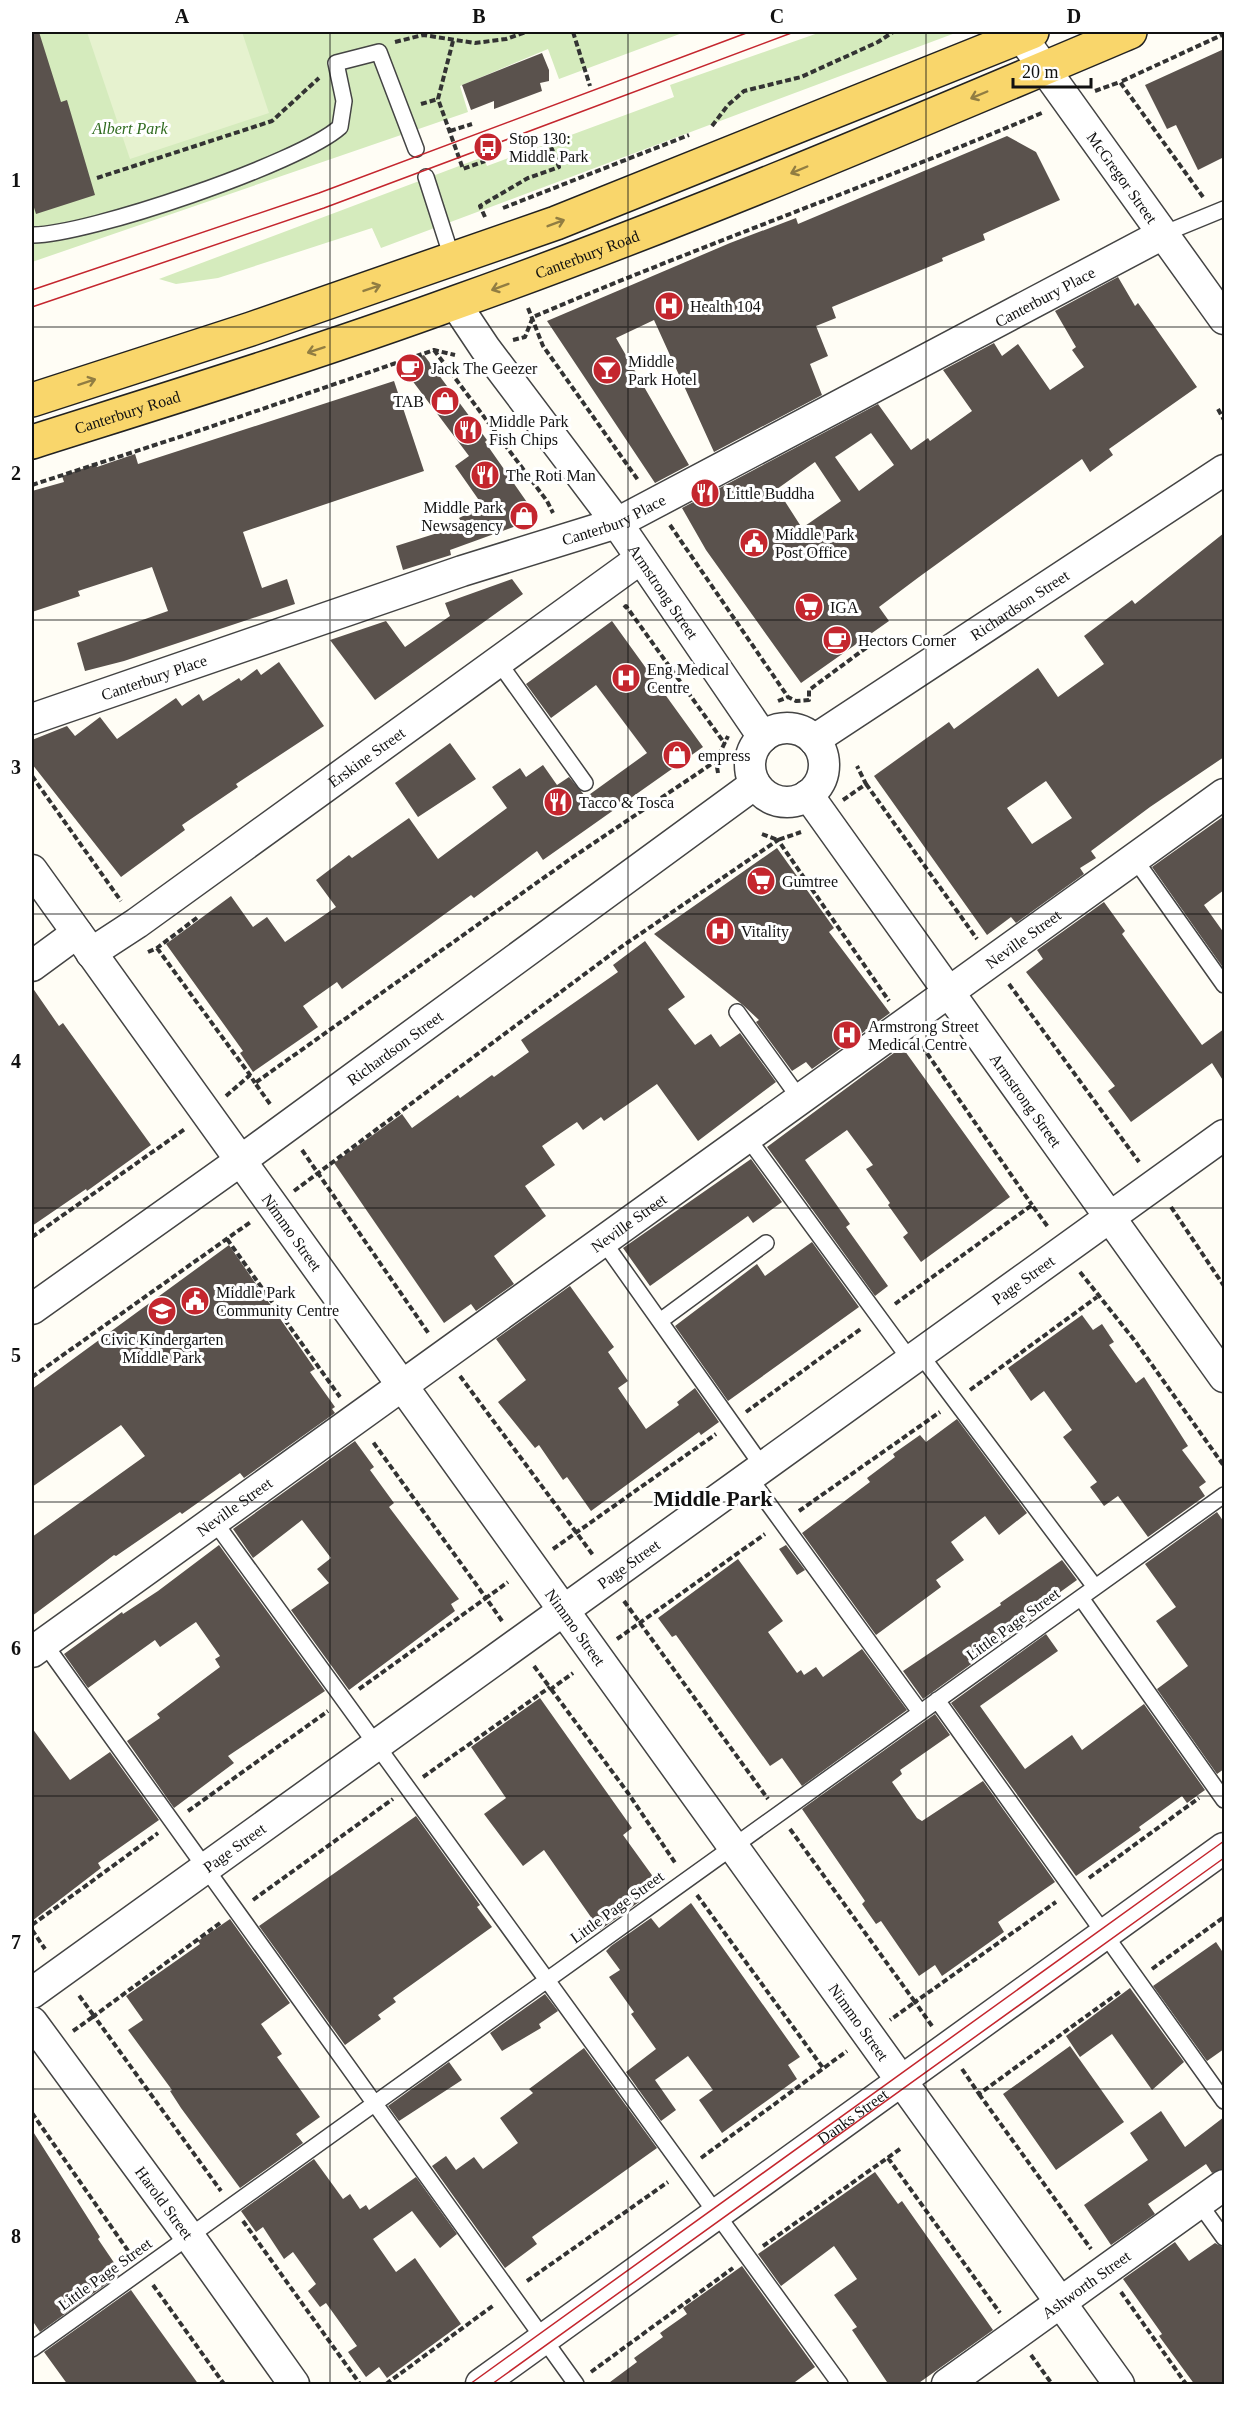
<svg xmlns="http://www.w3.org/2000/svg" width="1256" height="2416" font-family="'Times New Roman',serif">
	<rect width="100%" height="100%" fill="#fffdf5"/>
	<path fill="#d5ebbd" d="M32,32h653l-126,47 -11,-30 -88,37 8,26 -436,150z
		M821,32h137l-577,216 -9,-20 -154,50 -42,6 -17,-5 324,-122 4,9 187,-69 -4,-12z"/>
	<path fill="#e6f2cf" d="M87,32h155l27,81 -139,46z"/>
	<path fill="#5a524d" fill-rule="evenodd" d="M32,32h7l22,70 6,-2 28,95 -59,19 -4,-13z
		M1224,49v108l-26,13 -22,-45 -9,4 -22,-44z
		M542,53l7,17v11l-9,2 2,8 -48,18v-8l-23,9 -9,-25z
		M1007,136l29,16 24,48 -77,34 2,6 -43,18 1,3 -111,46 4,11 -20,8 12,30 -18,8 12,31 -108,57 -60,-132 -38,18 73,127 -34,18 -108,-162 183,-78 66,-25 2,6z
		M1118,277l17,29 3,-3 59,84 -88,62 4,6 -23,17 -8,-13 -163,118 -40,30 10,14 -88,62 -95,-133 -24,-42 196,-104 33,46 17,-12 2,3 42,-30 -29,-41 51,-27 8,13 16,-12 32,46 34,-23 -12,-17 4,-3 -21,-36zM871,433l23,32 -35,26 -24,-34zM815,462l26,39 -39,27 -25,-39z
		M424,355l63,85 -2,2 53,76 -88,32 1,5 -48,15 -7,-24 67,-21 -4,-7 24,-12 -28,-40 14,-10 -70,-93z
		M394,381l30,90 -181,61 19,56 25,-9 8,25 -171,57 -39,10 -8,-28 91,-32 -16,-44 -74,24 2,5 -48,16v-121l32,-9 -2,-6 34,-12 1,3 38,-13 3,10z
		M1224,533v224l-74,50 -59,44 5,7 -16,10 4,6 -68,49 -5,-6 -24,18 -113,-159 75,-54 5,7 84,-61 20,29 46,-33 -20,-28 48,-36 3,4zM1046,781l26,37 -40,26 -25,-36z
		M512,579l11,15 -148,106 -45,-60 56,-19 19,26 45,-31 -5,-13z
		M612,621l91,126 -160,113 -6,-9 -63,47 -3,-3 -129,94 -5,-7 -34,24 15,21 -65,45 -13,-19 3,-2 -77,-107 65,-48 22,31 14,-10 18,25 51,-35 -20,-27 33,-25 3,3 57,-40 29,41 69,-51 -15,-21 28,-19 6,9 17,-12 14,20 12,-8 17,20 61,-44 -51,-68 -45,33 -25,-34z
		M279,662l45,64 -88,58 2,3 -56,38 3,5 -64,47 -89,-113v-24l35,-14 8,10 25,-19 17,22 59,-41 6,8 17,-12 4,7 36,-23 2,3 16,-12 4,6z
		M450,743l26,36 -58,38 -23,-34z
		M1224,816v74l-20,15 20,28v36l-72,-102z
		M777,848l57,80 -5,4 61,81 -78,56 -6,-7 -14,9 -36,-49 3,-2 -15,-14 -90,-72z
		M1104,902l21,29 -3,3 80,111 22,-16v53l-12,-19 -81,59 -23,-31 7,-5 -89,-114 17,-13 -6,-9z
		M645,941l40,56 -17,12 27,36 16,-11 9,13 20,-14 36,49 -78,59 -41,-57 -53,37 -3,-4 -18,13 -6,-8 -35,24 13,19 -30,21 21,30 -52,40 20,28 -38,27 -5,-7 -27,19 -110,-160 68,-49 10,14 46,-33 2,3 32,-23 2,2 35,-25 -8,-12 97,-68 -5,-7z
		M32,987l27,39 4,-3 88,122 -64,46 -1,-2 -54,37z
		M902,1047l108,150 -89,65 -18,-25 5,-4 -20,-28 2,-2 -24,-34 7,-4 -26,-35 -42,30 45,64 -4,3 42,59 -13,10 -108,-149z
		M751,1159l31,43 -29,21 -5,-7 -98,70 -27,-38z
		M812,1242l47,65 -131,94 -53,-75 82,-62 8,12z
		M229,1245l86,124 -5,3 25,35 -3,2 3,4 -91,65 -4,-5 -58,41 -2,-2 -64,44 -2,-1 -82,61v-79l113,-81 -24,-31 -89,62v-98z
		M570,1286l44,61 -6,5 20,29 -10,7 28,41 33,-24 -2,-3 18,-14 24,34 -18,13 -2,-3 -108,79 -24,-34 -4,3 -24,-35 -4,3 -37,-46 28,-22 -30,-41z
		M1082,1315l11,15 9,-6 12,18 -5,3 27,38 8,-6 44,69 -6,4 24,32 -7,5 6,9 -57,41 -30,-41 -14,10 -14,-19 7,-5 -34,-45 9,-7 -28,-39 -13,10 -23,-33z
		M957,1419l70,94 -28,22 -14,-19 -34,26 13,18 -28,20 5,7 -65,48 -74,-102 68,-51 -3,-4 28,-21 -2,-3 27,-19 6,7z
		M355,1441l19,26 -4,3 24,33 -5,4 70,92 -8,5 4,7 -106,79 -58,-80 38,-27 -12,-14 14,-11 -29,-38 -49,38 -20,-29z
		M1217,1512l7,10v247l-7,5 -60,-85 31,-23 -32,-45 20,-14 -31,-43z
		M219,1545l106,146 -97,65 6,7 -60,45 -47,-67 33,-23 -3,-4 63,-47 -5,-8 5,-3 -24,-34 -36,25 -5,-7 -67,48 -24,-34 58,-42 1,2 35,-23z
		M786,1545l19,25 -8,5 -18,-26z
		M738,1559l45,62 -15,11 29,41 4,-3 3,5 12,-8 7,10 39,-28 45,61 -105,76 -20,-28 -12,8 -94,-131 -4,2 -14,-19z
		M1062,1560l15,20 -46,33 4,5 -112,81 -20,-28 98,-66 -1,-2z
		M1046,1634l12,17 -78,55 45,63 47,-34 10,15 62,-46 61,86 -18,13 -5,-7 -43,31 2,3 -65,46 -125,-173z
		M540,1698l92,130 -9,7 31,43 -21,15 6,9 -39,28 -56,-80 -21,16 -39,-52 22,-16 -35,-51z
		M935,1714l15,21 -50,35 2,4 -10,8 25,36 5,3 61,-40 72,101 -57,40 6,10 -62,44 -7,-11 -16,11 -38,-55 -5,3 -14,-20 3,-3 -63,-92z
		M32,1728l38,52 40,-28 49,68 -61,43 3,5 -69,53z
		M416,1816l64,89 -3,2 15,20 -99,71 3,4 -18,13 3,4 -36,26 -86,-119z
		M691,1903l109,154 -12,8 9,14 -75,54 -23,-33 14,-10 -25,-34 -33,24 21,30 -15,11 -35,-49 30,-23 -25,-35 3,-2 -25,-35 11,-7 -14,-19 5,-5 40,-28 8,10z
		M230,1919l60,84 -29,21 21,30 -5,3 43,60 -24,17 7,9 -63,45 -59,-80 -11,-17 2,-1 -44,-60 15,-10 -17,-24 74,-52 -2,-3z
		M1216,1942l8,12v95l-17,12 -54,-75z
		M1130,1988l54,74 -32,28 -40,-56 -32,23 -14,-21z
		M545,1994l13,17 -19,13 2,4 -39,23 -12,-18z
		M1070,2046l54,76 -68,48 -53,-76z
		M584,2048l73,100 -125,89 5,7 -32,24 -73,-102 14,-10 10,14 18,-13 9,12 35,-26 -18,-25 33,-25 -4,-4z
		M449,2062l13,18 -63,41 -11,-15z
		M1161,2111l24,36 39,-30v51l-12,5 -6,-9 -58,40 7,10 -44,31 -27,-40 64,-45 -18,-27z
		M32,2130l68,107 -2,2 19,28 -2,2 4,6 -79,57 -8,-12z
		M314,2159l29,40 7,-5 10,15 6,-4 3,5 47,-33 41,57 -17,14 -28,-37 -39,28 23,33 19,-14 46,66 -74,54 -8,-11 -13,10 -18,-25 9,-6 -31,-43 -6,4 -12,-16 8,-7 -23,-32 -9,7 -21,-32 -7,5 -15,-21z
		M875,2172l23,32 4,-3 91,129 -77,55h-27l-37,-55 5,-3 -23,-32 23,-16 -23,-33 -53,40 -23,-32z
		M1175,2242l14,19 26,-18 9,5v137h-29l-36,-49 3,-2 -39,-55z
		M742,2266l73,101 -24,18h-185l31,-23 -3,-4 29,-21 -3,-4 27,-19 -4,-6z
		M131,2290l22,31 46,64h-131l-24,-33z"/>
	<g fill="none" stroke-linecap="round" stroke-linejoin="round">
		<g stroke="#444" stroke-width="18">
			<path id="service" d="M426,177l27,84
				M1163,234l61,-25
				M32,235c53,1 268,-72 308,-108l4,-26 -8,-38 43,-11 37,97
				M497,660l88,123
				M1134,858l90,127
				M737,1012l63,87
				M747,1137l164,224
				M603,1241l160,226
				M660,1321l106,-78
				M920,1354l175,233
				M749,1477l171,235
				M214,1521l626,863
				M1081,1598l143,202
				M44,1643l532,741
				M937,1700l287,401
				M1199,2203l25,35
				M32,2349l1192,-854"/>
		</g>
		<g stroke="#444" stroke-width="33">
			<g id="minor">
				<path id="s1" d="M1021,36l203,283"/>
				<path id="s2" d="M455,303l30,45 132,175 146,214"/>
				<path id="s3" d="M32,719l430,-148 155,-48 546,-289"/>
				<circle cx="787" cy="765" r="37"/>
				<path id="s4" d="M814,740l410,-270"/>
				<path id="s5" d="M808,795l416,582"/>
				<path id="s6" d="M32,870l1087,1514"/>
				<path id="s7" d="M91,953l46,-30 503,-364"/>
				<path d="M32,966l45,-33"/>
				<path id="s8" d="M32,1309l208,-148 515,-377"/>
				<path id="s9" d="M32,1652l1192,-858"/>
				<path id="s10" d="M32,1993l1192,-858"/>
				<path id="s11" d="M32,2022l157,214 105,148"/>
				<path id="s12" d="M481,2384l743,-536"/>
				<path id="s13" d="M947,2384l277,-199"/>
			</g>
		</g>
		<g stroke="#222" stroke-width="36">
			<g id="primary">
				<path d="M32,400l219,-71 305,-106 476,-191"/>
				<path id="s14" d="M32,442c142,-45 285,-89 425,-140 228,-81 451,-176 673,-270"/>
			</g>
		</g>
		<path stroke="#333" stroke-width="4" stroke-dasharray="6 3" stroke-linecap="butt" d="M573,32l17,54
			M453,41l-15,58 25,70 22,-8
			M395,42l28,-7 52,8 31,-4 20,-7
			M1095,91l25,-9
			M421,104l17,-5
			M712,126l16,-21 16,-14 57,-14 77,-35 15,-10
			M450,131l22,-7
			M97,178l175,-57 47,-43
			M1203,197l-83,-115 104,-48
			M503,208l186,-73
			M485,217l-5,-11 48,-28 31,-11 -7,-18 -18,7 -6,-17
			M528,308l15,38 95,134
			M513,340l12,-3 8,-20c169,-72 342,-133 511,-205
			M434,350l113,151 6,12
			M1218,409l6,11
			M32,485l169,-55 233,-80 21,5
			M670,525l118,172 8,4 13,-1v-10l69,-51
			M624,608l2,-2 99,138
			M778,701l10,-4
			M718,773l-2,-12 12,-25
			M32,776l89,125
			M866,784l111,155
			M843,800l23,-16 -9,-18
			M762,834l16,6 23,-8
			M157,948l93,127
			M148,952l9,-4 41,-31
			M1009,984l130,178
			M922,1046l110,159
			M226,1096l24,-21 5,8
			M270,1104l-15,-21 318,-226 143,-96
			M302,1150l127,184
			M294,1191l327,-244 157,-107 111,161
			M1171,1207l53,79
			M32,1237l153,-108
			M227,1239l113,158
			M1080,1272l55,69 89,125
			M895,1304l137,-99 16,22
			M460,1376l133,179
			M32,1377l220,-156
			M970,1390l127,-93
			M746,1412l116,-84
			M799,1511l141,-99
			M553,1549l163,-115
			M624,1601l144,198
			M502,1621l-16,-23 22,-16
			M617,1639l148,-105
			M534,1666l17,23 22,-16
			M359,1689l127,-91 -113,-156
			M551,1689l77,104 48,71
			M423,1777l127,-90
			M188,1811l140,-100
			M790,1829l125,173 -25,18
			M1089,1878l110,-80
			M697,1895l126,173
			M253,1900l140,-101
			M220,1923l-126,93 127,175
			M32,1925l126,-92
			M32,1930l13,19
			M1152,1969l72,-52
			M932,2026l-17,-24 141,-100
			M73,2031l21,-15 -16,-22
			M962,2069l17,25 142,-103
			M979,2094l112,155
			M32,2113l99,142
			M701,2158l146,-107
			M888,2158l112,155
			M243,2221l117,163
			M763,2246l137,-97
			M527,2281l141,-99
			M153,2285l71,99
			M1121,2292l65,92
			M1031,2355l21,29
			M591,2372l142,-104
			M386,2384l108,-79"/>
		<use href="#service" stroke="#fff" stroke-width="15"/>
		<use href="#minor" stroke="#fff" stroke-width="30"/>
		<use href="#primary" stroke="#f9d66b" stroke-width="33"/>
		<path stroke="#c4262e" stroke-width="1.5" d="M32,290l287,-97 430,-161
			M32,307l292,-99 470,-176
			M470,2384l754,-543
			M492,2384l732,-526"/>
	</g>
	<defs><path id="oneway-shaft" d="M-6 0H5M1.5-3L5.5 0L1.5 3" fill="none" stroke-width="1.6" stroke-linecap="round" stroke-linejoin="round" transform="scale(1.5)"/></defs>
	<g stroke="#917d42">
		<use href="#oneway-shaft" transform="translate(979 95) rotate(157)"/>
		<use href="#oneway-shaft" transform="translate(799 170) rotate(157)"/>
		<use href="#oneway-shaft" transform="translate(556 223) rotate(-21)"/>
		<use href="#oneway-shaft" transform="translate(500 287) rotate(160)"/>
		<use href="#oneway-shaft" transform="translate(372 288) rotate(-19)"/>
		<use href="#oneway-shaft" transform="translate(316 350) rotate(162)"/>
		<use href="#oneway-shaft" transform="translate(87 382) rotate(-18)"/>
	</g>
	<path fill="none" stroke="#111" stroke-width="1.5" stroke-opacity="0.55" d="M330,32v2352M628,32v2352M926,32v2352M32,327h1192M32,620h1192M32,914h1192M32,1208h1192M32,1502h1192M32,1796h1192M32,2089h1192"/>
	<defs>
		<g id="bus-disc" transform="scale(1.5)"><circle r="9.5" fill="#c4262e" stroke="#fff"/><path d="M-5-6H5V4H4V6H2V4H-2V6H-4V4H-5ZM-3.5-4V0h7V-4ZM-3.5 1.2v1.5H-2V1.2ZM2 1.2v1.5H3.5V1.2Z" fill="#fff"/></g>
		<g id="hospital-disc" transform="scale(1.5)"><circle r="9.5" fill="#c4262e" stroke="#fff"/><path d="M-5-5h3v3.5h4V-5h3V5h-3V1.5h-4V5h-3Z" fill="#fff"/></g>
		<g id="cafe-disc" transform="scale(1.5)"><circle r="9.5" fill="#c4262e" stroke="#fff"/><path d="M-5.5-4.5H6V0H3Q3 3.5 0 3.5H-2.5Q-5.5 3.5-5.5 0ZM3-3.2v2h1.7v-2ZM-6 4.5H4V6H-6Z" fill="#fff"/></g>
		<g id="bar-disc" transform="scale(1.5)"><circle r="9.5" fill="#c4262e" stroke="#fff"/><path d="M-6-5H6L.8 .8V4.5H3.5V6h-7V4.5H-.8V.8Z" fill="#fff"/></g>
		<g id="shop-disc" transform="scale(1.5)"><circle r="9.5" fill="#c4262e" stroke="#fff"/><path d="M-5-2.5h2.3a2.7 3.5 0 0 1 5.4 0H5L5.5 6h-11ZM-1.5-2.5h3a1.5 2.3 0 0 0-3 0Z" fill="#fff"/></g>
		<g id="restaurant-disc" transform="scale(1.5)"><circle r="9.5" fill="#c4262e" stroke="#fff"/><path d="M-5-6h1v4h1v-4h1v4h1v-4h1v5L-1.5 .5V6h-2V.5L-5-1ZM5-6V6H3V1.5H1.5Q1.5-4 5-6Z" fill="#fff"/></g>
		<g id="civic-disc" transform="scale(1.5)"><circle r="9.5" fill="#c4262e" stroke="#fff"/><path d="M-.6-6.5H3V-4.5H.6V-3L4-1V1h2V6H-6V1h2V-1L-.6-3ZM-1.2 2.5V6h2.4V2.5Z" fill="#fff"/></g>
		<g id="supermarket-disc" transform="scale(1.5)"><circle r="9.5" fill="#c4262e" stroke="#fff"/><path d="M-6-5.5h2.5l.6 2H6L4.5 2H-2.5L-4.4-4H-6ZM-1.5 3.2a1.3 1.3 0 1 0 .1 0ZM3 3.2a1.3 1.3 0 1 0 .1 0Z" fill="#fff"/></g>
		<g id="school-disc" transform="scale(1.5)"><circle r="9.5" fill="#c4262e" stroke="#fff"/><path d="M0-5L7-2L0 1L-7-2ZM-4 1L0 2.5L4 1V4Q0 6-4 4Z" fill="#fff"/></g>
	</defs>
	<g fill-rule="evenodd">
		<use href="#bus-disc" x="488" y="147"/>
		<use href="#hospital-disc" x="669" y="306"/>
		<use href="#cafe-disc" x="410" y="368"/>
		<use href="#bar-disc" x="607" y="370"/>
		<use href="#shop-disc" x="445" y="401"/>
		<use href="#restaurant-disc" x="468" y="430"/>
		<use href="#restaurant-disc" x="485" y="475"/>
		<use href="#restaurant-disc" x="705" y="493"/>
		<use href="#shop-disc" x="524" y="516"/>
		<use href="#civic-disc" x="754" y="543"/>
		<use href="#supermarket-disc" x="809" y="607"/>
		<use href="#cafe-disc" x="837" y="640"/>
		<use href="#hospital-disc" x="626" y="678"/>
		<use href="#shop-disc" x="677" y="755"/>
		<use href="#restaurant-disc" x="558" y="802"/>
		<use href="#supermarket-disc" x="761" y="881"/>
		<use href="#hospital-disc" x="720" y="931"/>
		<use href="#hospital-disc" x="847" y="1035"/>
		<use href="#civic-disc" x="195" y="1301"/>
		<use href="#school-disc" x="162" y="1311"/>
	</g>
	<g text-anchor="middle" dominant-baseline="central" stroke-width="6" stroke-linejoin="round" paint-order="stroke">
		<g font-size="16" font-style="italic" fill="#2f6b1f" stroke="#fff">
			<text x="130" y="128">Albert Park</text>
		</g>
		<g font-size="16" fill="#111" stroke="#fff" text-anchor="start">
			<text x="509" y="138">Stop 130:<tspan x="509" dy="18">Middle Park</tspan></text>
			<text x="690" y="306">Health 104</text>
			<text x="628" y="361">Middle<tspan x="628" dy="18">Park Hotel</tspan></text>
			<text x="431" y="368">Jack The Geezer</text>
			<text x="424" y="401" text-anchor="end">TAB</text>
			<text x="489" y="421">Middle Park<tspan x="489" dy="18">Fish Chips</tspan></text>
			<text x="506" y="475">The Roti Man</text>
			<text x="726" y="493">Little Buddha</text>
			<text x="503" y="507" text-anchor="end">Middle Park<tspan x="503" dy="18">Newsagency</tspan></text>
			<text x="775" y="534">Middle Park<tspan x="775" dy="18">Post Office</tspan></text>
			<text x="830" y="607">IGA</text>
			<text x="858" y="640">Hectors Corner</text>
			<text x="647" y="669">Eng Medical<tspan x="647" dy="18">Centre</tspan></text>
			<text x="698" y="755">empress</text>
			<text x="579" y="802">Tacco &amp; Tosca</text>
			<text x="782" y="881">Gumtree</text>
			<text x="741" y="931">Vitality</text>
			<text x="868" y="1026">Armstrong Street<tspan x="868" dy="18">Medical Centre</tspan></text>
			<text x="216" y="1292">Middle Park<tspan x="216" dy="18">Community Centre</tspan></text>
			<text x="162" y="1339" text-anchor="middle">Civic Kindergarten<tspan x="162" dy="18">Middle Park</tspan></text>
		</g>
		<g font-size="16" fill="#111" stroke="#fff">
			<text stroke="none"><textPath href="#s1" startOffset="174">McGregor Street</textPath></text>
			<text stroke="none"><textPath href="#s14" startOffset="586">Canterbury Road</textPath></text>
			<text stroke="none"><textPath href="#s3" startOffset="1101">Canterbury Place</textPath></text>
			<text stroke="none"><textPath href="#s14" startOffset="100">Canterbury Road</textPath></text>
			<text stroke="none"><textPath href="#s3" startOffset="615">Canterbury Place</textPath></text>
			<text stroke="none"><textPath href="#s2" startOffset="356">Armstrong Street</textPath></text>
			<text stroke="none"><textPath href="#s4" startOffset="246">Richardson Street</textPath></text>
			<text stroke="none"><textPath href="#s3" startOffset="129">Canterbury Place</textPath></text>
			<text stroke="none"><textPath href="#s7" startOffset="338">Erskine Street</textPath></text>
			<text stroke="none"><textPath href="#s9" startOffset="1221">Neville Street</textPath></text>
			<text stroke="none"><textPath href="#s8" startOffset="447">Richardson Street</textPath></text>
			<text stroke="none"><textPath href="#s5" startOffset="375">Armstrong Street</textPath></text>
			<text stroke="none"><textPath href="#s9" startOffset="735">Neville Street</textPath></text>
			<text stroke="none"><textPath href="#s6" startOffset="446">Nimmo Street</textPath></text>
			<text stroke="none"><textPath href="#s10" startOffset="1221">Page Street</textPath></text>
			<text stroke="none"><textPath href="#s9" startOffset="249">Neville Street</textPath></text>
			<text stroke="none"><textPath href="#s10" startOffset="735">Page Street</textPath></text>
			<text transform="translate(1013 1624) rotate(-36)">Little Page Street</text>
			<text stroke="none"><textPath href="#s6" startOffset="932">Nimmo Street</textPath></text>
			<text stroke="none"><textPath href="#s10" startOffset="249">Page Street</textPath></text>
			<text transform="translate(617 1907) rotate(-36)">Little Page Street</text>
			<text stroke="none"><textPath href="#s6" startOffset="1418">Nimmo Street</textPath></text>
			<text stroke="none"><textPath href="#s12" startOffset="458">Danks Street</textPath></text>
			<text stroke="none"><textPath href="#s11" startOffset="224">Harold Street</textPath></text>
			<text transform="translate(105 2274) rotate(-36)">Little Page Street</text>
			<text stroke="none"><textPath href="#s13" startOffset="171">Ashworth Street</textPath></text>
		</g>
		<g font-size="22" font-weight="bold" fill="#111" stroke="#fff">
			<text x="713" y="1498">Middle Park</text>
		</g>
	</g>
	<rect width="1256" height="2416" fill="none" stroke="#ffffff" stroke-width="66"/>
	<path d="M1013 78v9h78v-9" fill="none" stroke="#111111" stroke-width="3"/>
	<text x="1022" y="78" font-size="18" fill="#111111" stroke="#ffffff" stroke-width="4.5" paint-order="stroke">20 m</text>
	<rect x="33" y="33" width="1190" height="2350" fill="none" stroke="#111" stroke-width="2"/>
	<g font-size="20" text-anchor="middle" font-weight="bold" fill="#111">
		<text x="182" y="23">A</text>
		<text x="479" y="23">B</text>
		<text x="777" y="23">C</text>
		<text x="1074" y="23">D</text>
		<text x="16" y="187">1</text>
		<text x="16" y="480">2</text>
		<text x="16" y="774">3</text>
		<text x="16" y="1068">4</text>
		<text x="16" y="1362">5</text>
		<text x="16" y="1655">6</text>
		<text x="16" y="1949">7</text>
		<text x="16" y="2243">8</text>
	</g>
</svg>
